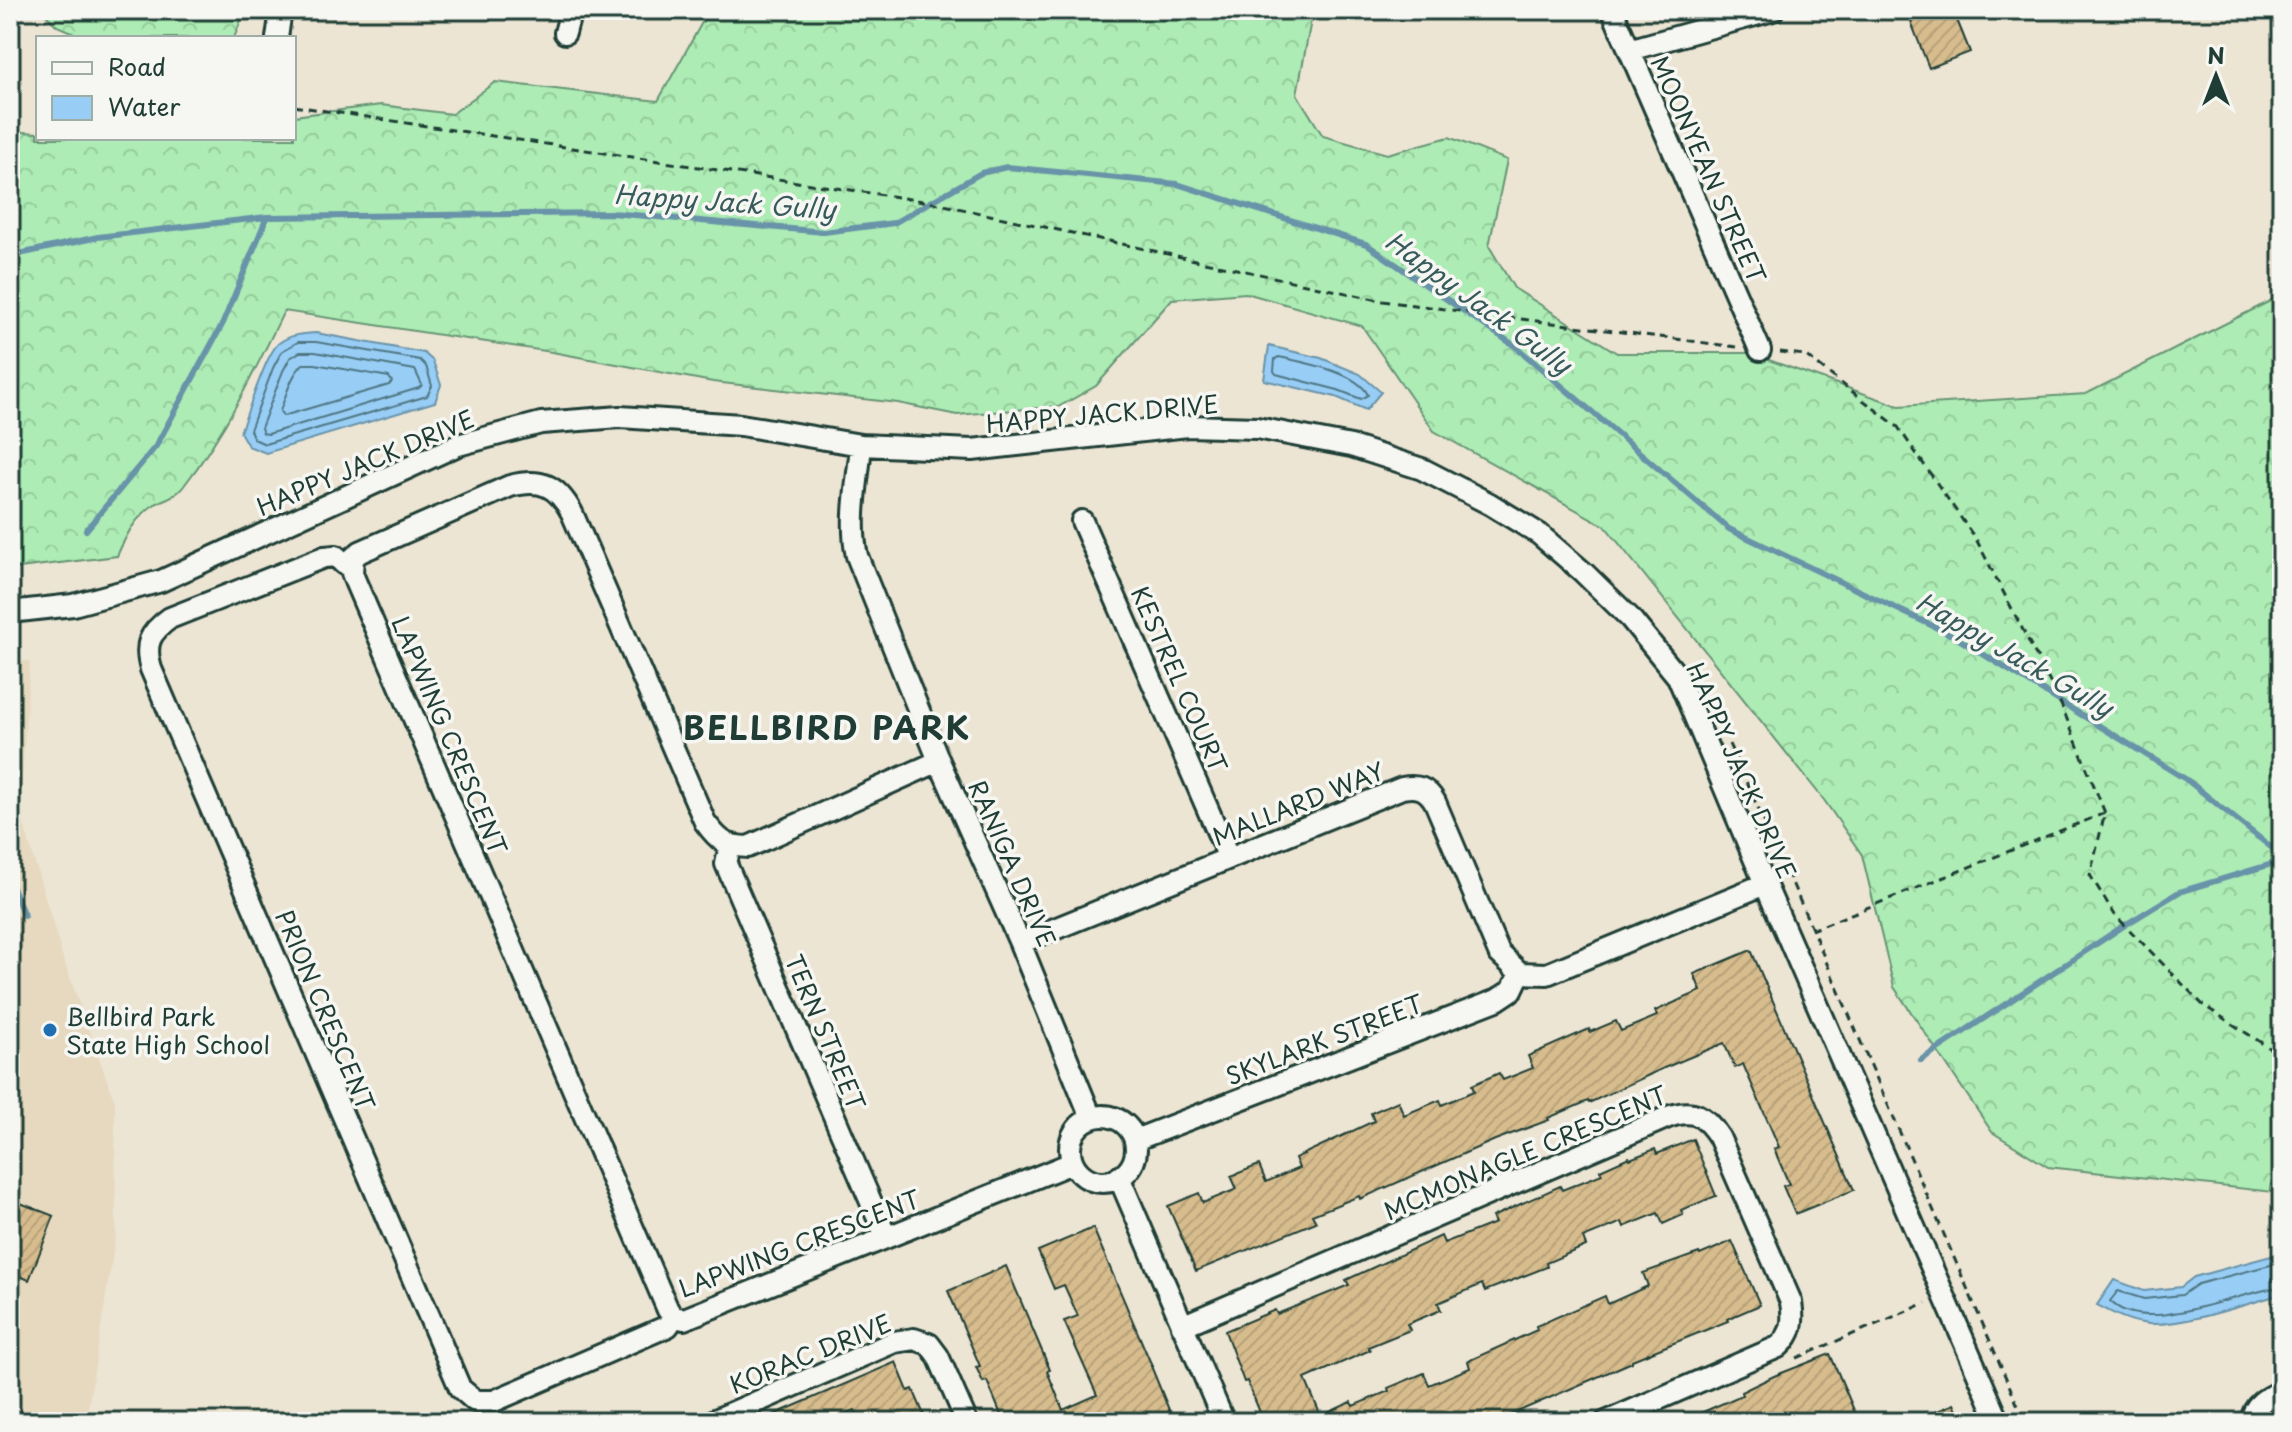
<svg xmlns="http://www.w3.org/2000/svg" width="2292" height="1432" font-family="'Playpen Sans',sans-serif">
	<defs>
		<pattern id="forest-crowns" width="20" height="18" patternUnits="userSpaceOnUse" patternTransform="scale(2)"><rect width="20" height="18" fill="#adecb4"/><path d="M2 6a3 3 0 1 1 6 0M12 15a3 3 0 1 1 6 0" fill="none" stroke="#94cb9b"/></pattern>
		<pattern id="building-hatch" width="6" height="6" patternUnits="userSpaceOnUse" patternTransform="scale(2)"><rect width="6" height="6" fill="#d7bc8d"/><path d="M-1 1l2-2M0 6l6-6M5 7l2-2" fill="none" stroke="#b8a27a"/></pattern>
	</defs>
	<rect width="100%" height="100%" fill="#ede5d4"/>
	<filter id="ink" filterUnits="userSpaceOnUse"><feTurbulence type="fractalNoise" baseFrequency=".0125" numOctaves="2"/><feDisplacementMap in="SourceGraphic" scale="16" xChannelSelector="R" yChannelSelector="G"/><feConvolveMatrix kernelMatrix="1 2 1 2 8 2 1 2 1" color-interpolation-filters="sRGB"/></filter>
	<g filter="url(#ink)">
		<path fill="#e6d9bf" d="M10,661h20l-10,150 43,147 52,144 1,132 -30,188h-76z"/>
		<path fill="url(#forest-crowns)" stroke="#669474" stroke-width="2" d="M41,10h204l-11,28h-149l-28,-12z
			M709,10h604l-16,84 26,42 64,18 62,-17 58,23 -18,86 25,42 103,65h132l150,53 187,-12 196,-99v898l-234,-26 -56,-35 -98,-145 -32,-132 -38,-55 -219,-274 -171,-95 -72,-105 -116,-33 -74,6 -76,87 -36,20 -103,9 -59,-12 -185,-21 -161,-30 -268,-41c-30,62 -59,122 -101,176 -7,10 -21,12 -31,19 -18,13 -26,30 -35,50l-107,13v-438l28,2v5h256v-22l87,-11 71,9 43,-32 163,19z"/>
		<path fill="#98cdf6" stroke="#6893a8" stroke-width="2" d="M316,333l108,20 9,8 8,24 -6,17 -169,51 -18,-7 -8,-14c8,-19 26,-79 39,-89 12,-9 24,-9 37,-10z
			M1269,346l52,12 39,16 21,18 -15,18 -30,-13 -72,-17z
			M2282,1253v41c-36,10 -98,32 -133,30 -20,-2 -35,-10 -52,-19l17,-25 30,11 37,-4 13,-10z"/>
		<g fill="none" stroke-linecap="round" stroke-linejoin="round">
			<path stroke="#4f7782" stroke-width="2" d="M298,342h18l104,18 6,6 6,20 -5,10 -162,48 -11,-5 -4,-9 23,-62 9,-17z
				M300,352h15l100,18 7,15 -3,3 -151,46 -5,-1 -2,-5 22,-57 7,-13z
				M1279,357c23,5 79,15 89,38l-7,4 -23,-9 -62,-16 -2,-3 1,-12z
				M303,364h12l74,13 3,5 -3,3 -106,31 -3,-5c6,-15 11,-36 23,-47z
				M2282,1262l-84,22 -16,11 -38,4 -26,-8 -8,10c36,37 128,-10 172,-14"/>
			<path stroke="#6893a8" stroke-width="6" d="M10,256l88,-19 169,-20 345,-4 212,19 70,-9 87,-50 26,-6 170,17 189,60 149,102 214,183 223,106 235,145 95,76
				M86,530l70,-84 67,-123 44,-106
				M10,656l2,-3
				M10,883l14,32
				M1921,1060l204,-135 54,-33 103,-31"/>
		</g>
		<path fill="url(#building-hatch)" stroke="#1f3d34" stroke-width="2" d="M1953,10l17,42 -41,16 -18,-46 27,-10 1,3z
			M1751,950l103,240 -59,24 -12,-28 6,-2 -15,-35 5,-2 -36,-83 -8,4 -11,-25 -60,25 -75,35 -1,-2 -40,17 1,2 -54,20 -135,59 -1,-3 -47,19 4,7 -120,49 -28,-65 31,-13 4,10 34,-14 -6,-13 28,-11 7,17 33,-14 -4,-10 79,-37 -3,-8 27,-12 6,14 36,-15 2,5 32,-14 -2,-6 27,-12 4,7 30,-12 -5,-12 61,-27 1,3 26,-11 5,10 36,-15 -2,-5 46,-20 -7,-17z
			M1693,1139l23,57 -35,14 2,5 -20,9 -5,-11 -34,14 -2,-5 -39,16 3,8 -40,17 1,4 -62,24 -3,-7 -44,19 3,7 -34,14 3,6 -42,17 2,3 -65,29 16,37 30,-14 2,4 36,-15 -1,-3 36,-15 5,12 41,-17 -2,-7 69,-31 -1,-4 69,-30 3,8 40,-18 -5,-13 56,-20 1,2 32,-14 28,64 -33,14 1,2 -96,39v2l-124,54 2,6h-246l-17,-41 -3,1 -19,-51 50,-21 2,4 72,-29 -3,-5 95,-44 3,7 51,-20 -3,-6 68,-31 2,4 40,-16 -2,-4 29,-13 1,2 25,-10 2,5z
			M10,1199l44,17 -25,64 -19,-8z
			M1093,1228l59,138h-1l23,56h-170l-17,-41 -4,1 -7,-15 4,-1 -32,-75 58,-25 44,104 -3,1 16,39 34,-15 -33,-74 14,-5 -14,-31 -10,4 -16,-38z
			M1830,1354l29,68h-179l62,-27 -1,-3 33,-16z
			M896,1362l12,29 5,-2 14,33h-67l-5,-12 -28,12h-70z
			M1954,1404l8,18h-51z"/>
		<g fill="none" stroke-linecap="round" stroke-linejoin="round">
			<g stroke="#1f3d34" stroke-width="26">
				<path id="street" d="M1612,10l148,340
					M565,33l6,-23
					M277,38l4,-28
					M1629,50l144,-40
					M861,445c-3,36 -12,75 -4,111l82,205 81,182 71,174
					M1082,521l147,337
					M352,565l-8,-1 -8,-8 -12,1 -154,61c-21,15 -26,26 -19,51l309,719 15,13h19l174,-75 6,-9
					M10,612l63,-7 88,-24 297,-136 83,-22 79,-6 121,8 120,20 111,5 216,-24 69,2 94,18 71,23 68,35 49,30 44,38 47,46 48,59 87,207 234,538
					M939,761l-191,86c-23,-1 -29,-6 -43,-25l-133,-309c-15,-28 -31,-35 -62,-27l-150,66 -7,6 -1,15 3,8 313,729 6,7 10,2 388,-156
					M730,846l-4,18 160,373
					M1020,943l382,-155c16,-3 25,0 33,14l64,151 21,20 27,1 218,-90
					M1070 1149a33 33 0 1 1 66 0a33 33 0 1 1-66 0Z
					M1135,1140l362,-140 15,-10 8,-17
					M1119,1177l105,245
					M1182,1326l486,-209c25,-9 37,-2 51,20l72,165c3,19 2,32 -13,45l-172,75
					M711,1422l183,-80 20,-3 15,5 9,12 29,66
					M2251,1422c2,-18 15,-24 31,-31"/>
			</g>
			<path stroke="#1f3d34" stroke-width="3" stroke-dasharray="8 6" stroke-linecap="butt" d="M294,106l636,96 453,99 354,46
				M1780,352l25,3 93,72 79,114 83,161 45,111 -15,62 25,40 88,90 79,51
				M1729,744l64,141 232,537
				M1811,930l294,-117
				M1797,1358l129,-55"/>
			<use href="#street" stroke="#f6f6f2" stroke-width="20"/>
		</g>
	</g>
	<circle fill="#1f6fb2" stroke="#f6f6f2" stroke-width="3" cx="50" cy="1030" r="8"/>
	<g text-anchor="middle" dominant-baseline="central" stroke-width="7" stroke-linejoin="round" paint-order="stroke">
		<g font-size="24" fill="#1f3d34" stroke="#f6f6f2">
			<text transform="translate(1709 169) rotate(66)">MOONYEAN STREET</text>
			<text transform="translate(1102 413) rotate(-5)">HAPPY JACK DRIVE</text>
			<text transform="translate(365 462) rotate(-23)">HAPPY JACK DRIVE</text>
			<text transform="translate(1180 679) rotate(66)">KESTREL COURT</text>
			<text transform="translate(450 735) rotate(67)">LAPWING CRESCENT</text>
			<text transform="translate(1742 770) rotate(66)">HAPPY JACK DRIVE</text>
			<text transform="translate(1298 803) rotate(-22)">MALLARD WAY</text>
			<text transform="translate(1013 863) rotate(66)">RANIGA DRIVE</text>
			<text transform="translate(326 1010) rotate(67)">PRION CRESCENT</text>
			<text transform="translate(826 1032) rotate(67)">TERN STREET</text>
			<text transform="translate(1324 1039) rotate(-21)">SKYLARK STREET</text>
			<text transform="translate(1525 1152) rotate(-23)">MCMONAGLE CRESCENT</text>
			<text transform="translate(799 1243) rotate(-21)">LAPWING CRESCENT</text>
			<text transform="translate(810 1353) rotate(-22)">KORAC DRIVE</text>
		</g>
		<g font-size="24" fill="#1f3d34" stroke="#f6f6f2" text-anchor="start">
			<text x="66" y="1016">Bellbird Park<tspan x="66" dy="28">State High School</tspan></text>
		</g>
		<g font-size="26" font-style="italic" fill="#375a5b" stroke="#f6f6f2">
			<text transform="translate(725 201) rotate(4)">Happy Jack Gully</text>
			<text transform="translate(1479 302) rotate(36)">Happy Jack Gully</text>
			<text transform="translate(2015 654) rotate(30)">Happy Jack Gully</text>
		</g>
		<g font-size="32" font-weight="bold" letter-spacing="2" fill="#1f3d34" stroke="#f6f6f2">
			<text x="827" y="727">BELLBIRD PARK</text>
		</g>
	</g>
	<rect width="2292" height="1432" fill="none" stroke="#f6f6f2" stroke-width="40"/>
	<rect x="20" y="20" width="2252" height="1392" fill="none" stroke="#1f3d34" stroke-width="3" filter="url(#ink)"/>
	<rect x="36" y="36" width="260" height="104" fill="#f6f6f2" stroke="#a0aca6" stroke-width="2"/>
	<rect x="52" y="62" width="40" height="12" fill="#f6f6f2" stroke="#a0aca6" stroke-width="2"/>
	<text x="108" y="76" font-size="24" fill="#1f3d34">Road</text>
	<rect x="52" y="96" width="40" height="24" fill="#98cdf6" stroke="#a0aca6" stroke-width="2"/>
	<text x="108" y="116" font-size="24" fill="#1f3d34">Water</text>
	<g transform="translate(2216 76)" stroke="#f6f6f2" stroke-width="6" paint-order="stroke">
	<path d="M0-6L14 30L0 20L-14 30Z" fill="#1f3d34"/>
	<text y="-12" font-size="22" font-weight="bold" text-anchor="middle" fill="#1f3d34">N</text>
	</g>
</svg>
